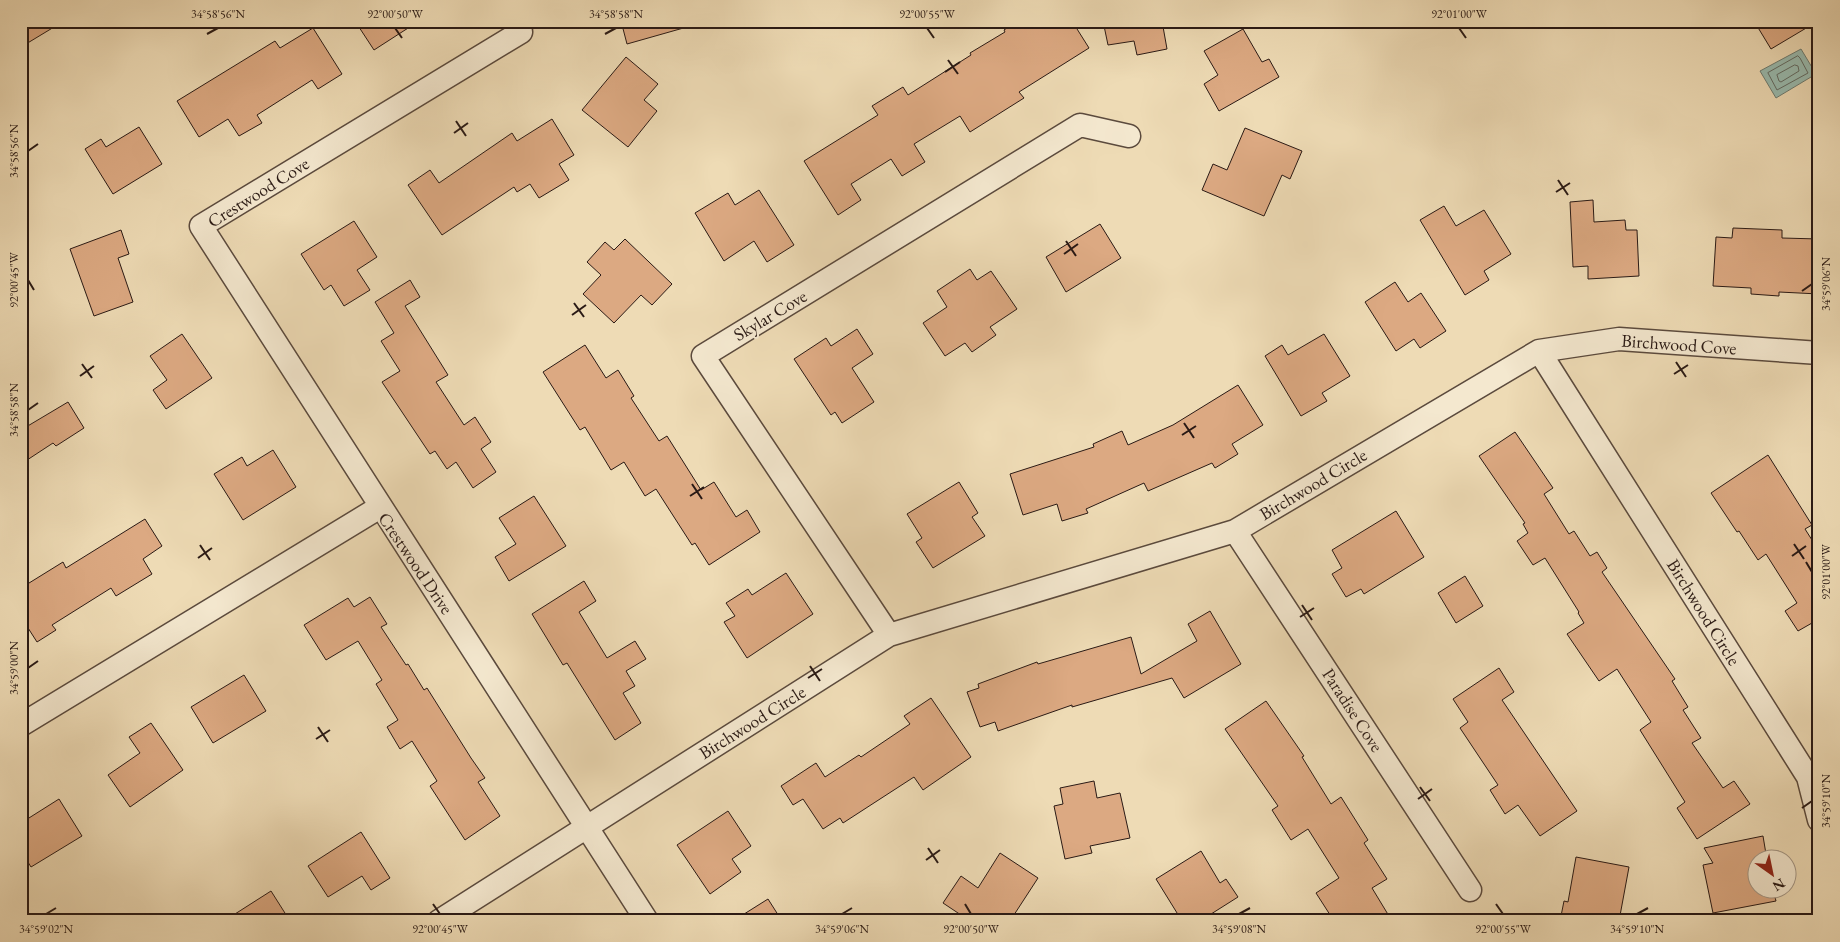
<svg xmlns="http://www.w3.org/2000/svg" width="1840" height="942" font-family="'EB Garamond',serif">
	<rect width="100%" height="100%" fill="#eedbb5"/>
	<filter id="stains"><feTurbulence type="fractalNoise" baseFrequency=".004" numOctaves="4"/><feColorMatrix values="0 0 0 0 .2 0 0 0 0 .09 0 0 0 0 .02 0 0 0 .5 -.17"/></filter>
	<radialGradient id="worn" r=".72"><stop offset=".6" stop-color="#630" stop-opacity="0"/><stop offset="1" stop-color="#630" stop-opacity=".3"/></radialGradient>
	<path fill="#99bbaf" stroke="#6d7b71" d="M1801,49l15,25 -40,24 -16,-27z"/>
	<g fill="none" stroke-linecap="round" stroke-linejoin="round">
		<path stroke="#626a62" stroke-width="1" d="M1798,56l2,2 8,15 -31,17 -9,-17z
			M1795,65l3,1 1,5 -18,11 -2,-1 -2,-6z"/>
	</g>
	<path fill="#dca982" stroke="#2a1a15" d="M21,21h43l-43,26z
		M355,21h64l-45,29z
		M621,21h66v6l-60,17z
		M1017,21h55l17,27 -70,44 5,6 -54,34 -10,-16 -46,28 11,18 -23,14 -11,-17 -40,25 10,16 -23,15 -34,-54 74,-46 -6,-9 31,-19 5,8 63,-40 -1,-2 35,-21 -1,-2z
		M1103,21h59l5,28 -30,6 -3,-14 -26,4z
		M1754,21h64l-47,28z
		M313,28l29,46 -24,15 -6,-9 -55,35 5,8 -23,13 -11,-17 -29,18 -22,-36 98,-60 5,7z
		M1243,29l19,33 7,-3 10,18 -60,34 -15,-27 14,-9 -14,-24z
		M626,57l32,27 -14,16 13,11 -29,36 -46,-37z
		M552,119l22,36 -15,9 10,16 -30,18 -9,-14 -13,8 -3,-5 -72,48 -34,-50 22,-15 9,13 73,-50 5,8z
		M139,127l23,37 -49,30 -28,-45 16,-10 5,8z
		M1245,128l57,23 -12,28 -8,-4 -18,41 -62,-26 11,-26 14,6z
		M759,190l35,55 -27,17 -13,-21 -30,20 -29,-48 33,-20 7,12z
		M1593,200l1,22 31,-2 1,10h11l2,46 -51,3v-13l-15,1 -3,-65z
		M1444,206l12,20 28,-16 27,44 -27,17 5,9 -24,15 -45,-75z
		M354,221l23,36 -20,13 13,20 -26,16 -13,-21 -7,5 -23,-36z
		M1100,224l21,34 -55,34 -20,-35z
		M1733,228l49,2v8l37,1v55l-40,-2v4l-28,-2v-6l-38,-2 3,-49 16,1z
		M121,230l8,24 -11,4 15,44 -39,14 -24,-67z
		M625,239l47,45 -20,21 -11,-10 -27,28 -31,-29 18,-19 -14,-13 18,-20 9,8z
		M970,269l7,11 14,-9 26,38 -27,18 6,8 -24,17 -7,-9 -20,13 -22,-33 24,-16 -10,-16z
		M410,280l10,17 -15,9 43,69 -12,7 28,43 11,-8 16,25 -10,7 15,23 -23,16 -17,-26 -9,7 -12,-18 -5,3 -48,-72 18,-11 -19,-30 13,-8 -19,-31z
		M1395,282l13,20 13,-9 25,38 -26,17 -6,-9 -18,12 -31,-49z
		M857,329l16,25 -21,14 22,34 -32,21 -7,-11 -4,3 -37,-56 32,-21 5,8z
		M182,334l30,44 -46,31 -13,-19 14,-10 -17,-24z
		M1324,334l26,42 -28,17 5,8 -26,15 -36,-60 17,-11 6,10z
		M585,345l21,33 12,-8 16,26 -3,2 28,43 8,-5 34,54 13,-8 22,35 11,-7 13,22 -51,33 -14,-22 -3,2 -36,-56 -11,7 -21,-34 -13,8 -26,-43 -5,3 -37,-58z
		M1238,385l25,40 -31,19 6,10 -23,14 -3,-5 -64,28 -4,-8 -58,26 2,4 -26,8 -5,-17 -34,11 -13,-41 84,-27 -1,-3 29,-13 6,14 45,-20z
		M68,402l16,26 -28,18 -3,-3 -32,21v-34z
		M1515,432l38,56 -9,6 25,40 5,-3 16,25 7,-4 10,16 -5,4 73,107 -3,2 16,26 -5,3 18,28 -9,5 31,45 11,-7 16,23 -53,35 -20,-31 8,-6 -45,-72 11,-8 -34,-53 -18,12 -32,-47 17,-11 -6,-10 1,-1 -34,-54 -12,7 -16,-24 11,-8 -5,-9 2,-1 -46,-67z
		M273,450l23,37 -53,33 -29,-46 28,-17 5,9z
		M1768,455l44,70 -7,4 14,22v68l-21,12 -13,-20 12,-8 -31,-49 -8,6 -19,-29 -2,1 -26,-39z
		M959,482l19,31 -6,4 13,19 -52,32 -17,-26 6,-4 -15,-24z
		M534,496l32,50 -57,35 -14,-24 21,-13 -17,-26z
		M1396,511l28,46 -60,37 -3,-5 -15,8 -14,-23 10,-6 -10,-18z
		M145,519l17,27 -19,13 9,15 -36,22 -5,-8 -59,37 4,5 -19,12 -16,-25v-29l42,-26 3,6z
		M786,573l27,41 -66,44 -23,-36 11,-6 -9,-13 22,-14 4,6z
		M1465,576l18,30 -27,17 -18,-30z
		M584,581l12,20 -17,11 28,46 28,-17 11,18 -20,12 9,15 -12,7 18,30 -26,17 -48,-77 -4,2 -31,-51z
		M370,597l17,27 -6,3 25,38 2,-1 16,26 3,-2 44,70 14,20 -7,4 22,34 -35,24 -35,-54 7,-5 -25,-40 -12,8 -13,-22 11,-7 -22,-36 6,-4 -24,-39 -32,19 -22,-35 44,-27 6,9z
		M1210,611l31,53 -57,34 -12,-20 -100,29v-2l-74,26 -3,-9 -15,5 -13,-35 12,-4 -1,-4 59,-22 1,2 93,-27 10,37 56,-33 -9,-17z
		M1499,668l15,24 -12,8 75,111 -37,25 -22,-31 -13,9 -15,-24 8,-5 -38,-57 8,-6 -15,-23z
		M244,675l22,36 -53,32 -22,-36z
		M931,698l40,59 -48,33 -9,-13 -71,46 -3,-5 -17,11 -20,-30 -10,6 -12,-19 35,-23 9,14 34,-22 2,2 49,-33 -6,-8z
		M1266,701l38,55 -2,1 29,47 10,-7 27,43 -4,3 23,36 -15,9 20,33h-58l-18,-28 23,-15 -31,-49 -17,11 -19,-30 6,-4 -53,-77z
		M151,723l32,47 -53,37 -22,-32 32,-22 -11,-16z
		M1094,781l3,17 23,-5 10,45 -40,8 2,7 -27,6 -11,-53 9,-2 -3,-16z
		M59,799l23,37 -51,31 -10,-16v-28z
		M728,811l23,35 -19,13 9,13 -31,22 -33,-49z
		M361,832l29,46 -19,12 -9,-14 -34,21 -20,-31z
		M1763,836l4,24h-9v30h15l3,11 -63,12 -10,-48 10,-2 -9,-15z
		M1201,851l19,32 6,-4 12,18 -38,24h-18l-26,-42z
		M1000,853l38,25 -28,43h-40l-27,-18 18,-27 17,12z
		M1576,857l53,10 -10,54h-59l4,-20 4,1z
		M271,891l19,30h-66z
		M768,899l14,22h-49z"/>
	<g fill="none" stroke-linecap="round" stroke-linejoin="round">
		<g stroke="#5b4a3d" stroke-width="25">
			<path id="street" d="M521,32l-320,194 446,695
				M1539,351l80,-12 200,14
				M1235,531l235,359
				M889,635l-186,-279 377,-231 49,11
				M21,725l359,-218
				M439,921l450,-286 346,-104 304,-180 269,426 11,43"/>
		</g>
		<use href="#street" stroke="#f4e8cf" stroke-width="22"/>
	</g>
	<path fill="none" stroke="#2a1a15" stroke-width="2" d="M395,28l7,10M927,28l7,10M1459,28l7,10M207,34l11,-6M605,34l11,-6M948,60l10,14M945,72l15,-10M456,121l10,15M454,133l14,-10M28,151l10,-7M1558,180l10,15M1556,192l14,-9M1066,241l10,15M1064,254l14,-10M28,280l6,10M1802,291l10,-7M574,303l10,14M572,315l14,-10M1676,362l10,15M82,364l10,14M1674,374l14,-9M80,376l14,-10M28,410l10,-7M1184,423l10,15M1182,435l14,-9M692,484l10,15M690,496l14,-9M1794,544l10,15M200,545l10,15M1792,556l14,-10M198,558l14,-10M1806,562l6,10M1302,605l10,15M1300,617l14,-9M810,666l10,15M28,668l10,-7M808,678l14,-9M318,727l10,15M316,739l14,-9M1420,787l10,14M1418,799l14,-10M1802,808l10,-7M928,848l10,15M926,860l14,-10M433,904l7,10M965,904l6,10M1496,904l7,10M46,914l10,-6M842,914l10,-6M1239,914l11,-6M1637,914l11,-6"/>
	<g text-anchor="middle" dominant-baseline="central" stroke-width="4" stroke-linejoin="round" paint-order="stroke">
		<g font-size="18" fill="#2a1a15" stroke="#f4e8cf">
			<text transform="translate(258 192) rotate(-32)">Crestwood Cove</text>
			<text transform="translate(770 315) rotate(-31)">Skylar Cove</text>
			<text transform="translate(1679 344) rotate(4)">Birchwood Cove</text>
			<text transform="translate(1313 484) rotate(-31)">Birchwood Circle</text>
			<text transform="translate(416 563) rotate(56)">Crestwood Drive</text>
			<text transform="translate(1704 612) rotate(58)">Birchwood Circle</text>
			<text transform="translate(1353 710) rotate(57)">Paradise Cove</text>
			<text transform="translate(752 722) rotate(-32)">Birchwood Circle</text>
		</g>
	</g>
	<rect width="1840" height="942" fill="none" stroke="#eedbb5" stroke-width="55"/>
	<g transform="translate(1772 874) rotate(147)"><circle r="24" fill="#f4e8cf" stroke="#a39685"/>
	<path d="M0-4L9 19L0 12L-9 19Z" fill="#8f2418"/>
	<text y="-8" font-size="14" font-weight="bold" text-anchor="middle" fill="#2a1a15">N</text>
	</g>
	<rect x="28" y="28" width="1784" height="886" fill="none" stroke="#2a1a15" stroke-width="2"/>
	<g font-size="12" text-anchor="middle" fill="#2a1a15">
		<text x="218" y="18">34°58'56"N</text>
		<text x="395" y="18">92°00'50"W</text>
		<text x="616" y="18">34°58'58"N</text>
		<text x="927" y="18">92°00'55"W</text>
		<text x="1459" y="18">92°01'00"W</text>
		<text transform="translate(14 151) rotate(-90)" y="4">34°58'56"N</text>
		<text transform="translate(14 280) rotate(-90)" y="4">92°00'45"W</text>
		<text transform="translate(1826 284) rotate(-90)" y="4">34°59'06"N</text>
		<text transform="translate(14 410) rotate(-90)" y="4">34°58'58"N</text>
		<text transform="translate(1826 572) rotate(-90)" y="4">92°01'00"W</text>
		<text transform="translate(14 668) rotate(-90)" y="4">34°59'00"N</text>
		<text transform="translate(1826 801) rotate(-90)" y="4">34°59'10"N</text>
		<text x="46" y="933">34°59'02"N</text>
		<text x="440" y="933">92°00'45"W</text>
		<text x="842" y="933">34°59'06"N</text>
		<text x="971" y="933">92°00'50"W</text>
		<text x="1239" y="933">34°59'08"N</text>
		<text x="1503" y="933">92°00'55"W</text>
		<text x="1637" y="933">34°59'10"N</text>
	</g>
	<rect width="100%" height="100%" filter="url(#stains)"/>
	<rect width="100%" height="100%" fill="url(#worn)"/>
</svg>
